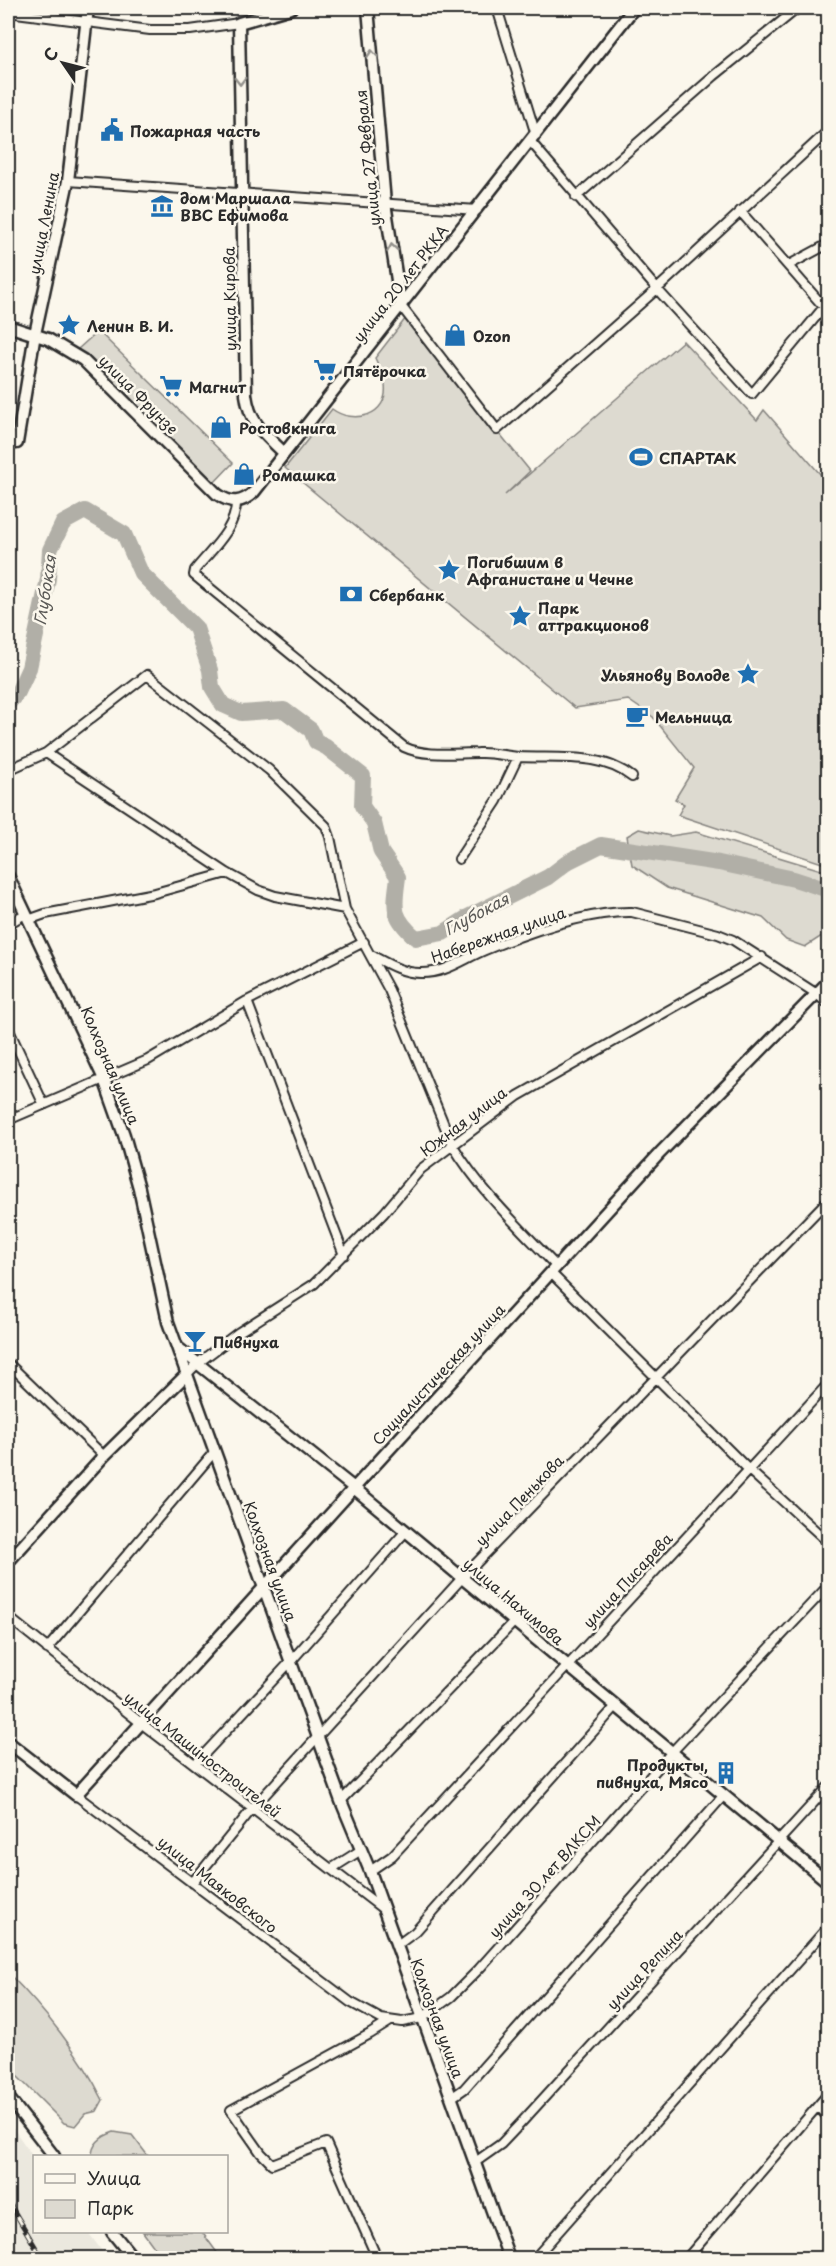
<svg xmlns="http://www.w3.org/2000/svg" width="836" height="2266" font-family="'Playpen Sans',sans-serif">
	<rect width="100%" height="100%" fill="#fbf7ec"/>
	<filter id="ink" filterUnits="userSpaceOnUse"><feTurbulence type="fractalNoise" baseFrequency=".0167" numOctaves="2"/><feDisplacementMap in="SourceGraphic" scale="12" xChannelSelector="R" yChannelSelector="G"/><feConvolveMatrix kernelMatrix="1 2 1 2 8 2 1 2 1" color-interpolation-filters="sRGB"/></filter>
	<g filter="url(#ink)">
		<path fill="#ebe8de" d="M8,2121l26,37v74h54l19,26h-99z"/>
		<path fill="#dddad0" stroke="#84827e" stroke-width="1.5" d="M406,318l124,153 -25,24 178,-154 74,79 7,-10 64,73v382l-150,-50 6,-11 -9,-5 19,-31 -41,-51 -25,-17 -53,8 -290,-240 47,-59c21,16 57,7 53,-24 -1,-10 -6,-18 -10,-27z
			M98,331l135,132 -20,21 -135,-135z
			M639,829l31,7 26,-4 132,40v60l-23,15 -19,-7 -23,-22 -96,-30 -35,-23 -5,-29z
			M8,1973c35,35 73,82 95,127l-6,11 -12,3 -10,12 -11,-3 -56,-56z
			M114,2132l18,3 16,21h-56c0,-13 10,-20 22,-24z
			M143,2232h59l19,26h-59z"/>
		<g fill="none" stroke-linecap="round" stroke-linejoin="round">
			<path stroke="#b1afa7" stroke-width="16" d="M8,704l10,-12 11,-24 19,-89 2,-29 13,-27 22,-12 39,23 17,39 55,55 14,42 2,17 11,18 18,8 43,-3 27,20 5,12 10,5 37,29 -1,30 12,17 7,29 17,25c-4,31 -7,39 18,61l27,-5 25,-16 80,-40 21,-16 32,-16 118,18 75,16 34,11"/>
			<g stroke="#2b2b2b" stroke-width="12">
				<path id="street" d="M497,8l39,127
					M8,12l142,18h40l49,-7
					M531,142l126,147 95,105 72,-87 -84,-96
					M68,181l409,29
					M576,197l138,-121 84,-68
					M789,265l39,-21
					M401,306l96,124 160,-141 171,-158
					M236,502c1,26 -26,49 -41,68l-1,5 210,172c21,10 50,6 74,6 14,-1 27,3 41,4 39,2 81,-5 113,20
					M46,753l181,120 31,17 17,6 70,13
					M8,770l38,-17 101,-78 122,95 57,56 4,11 15,72 44,81 63,154c28,47 68,84 105,123
					M459,859l38,-58 21,-44
					M28,920l17,-6 110,-21 72,-20
					M8,924l17,-10
					M373,956c15,8 30,17 47,17 25,1 43,-14 65,-23 41,-17 103,-39 147,-38l86,22 15,6 84,54 11,10
					M247,1001l97,254
					M8,1028l36,77
					M8,1120l140,-60 99,-59 117,-59
					M551,1273l198,197 79,72
					M8,1363l96,93
					M187,1374l11,-11 41,-31 75,-48 70,-71 37,-44 97,-73 244,-139
					M8,1617l133,106 242,186
					M47,1649l168,-198
					M195,1764l97,-104 114,-129
					M76,1795l274,207 31,17 21,3 20,-4 29,-21 28,-28 193,-217 156,-166
					M341,1801l174,-180
					M331,1869l30,-19
					M370,1871l22,-15 436,-472
					M192,1883l60,-74 210,-231 366,-378
					M396,1946l19,-14 201,-226
					M451,2098l13,-9 260,-294
					M818,2107l10,10
					M474,2163l27,-19 19,-20 308,-337
					M377,2258l-51,-115 -54,21 -11,-11 -30,-43 139,-76 19,-12
					M535,2258l293,-331
					M687,2258l141,-164
					M827,2258l1,-2"/>
			</g>
			<g stroke="#2b2b2b" stroke-width="15">
				<path id="secondary" d="M368,8l17,195 16,103
					M8,326l40,13 35,21 134,134c14,10 24,10 37,-2l380,-484
					M17,443l18,-109 33,-153 20,-173
					M284,453c-20,-20 -34,-29 -38,-58l-7,-372 52,-15
					M8,876l96,203 20,56 15,53 29,134 173,479 29,70 139,387
					M177,1347l177,141 474,394
					M8,1562l96,-106 83,-82
					M8,1742l68,53 278,-307 306,-335 168,-171
					M8,2097l46,59
					M112,2232l21,26"/>
			</g>
			<use href="#street" stroke="#fbf7ec" stroke-width="8"/>
			<use href="#secondary" stroke="#fbf7ec" stroke-width="10"/>
			<g stroke="#2b2b2b" stroke-width="5">
				<path id="rail" d="M8,2201l34,57"/>
			</g>
			<use href="#rail" stroke="#fbf7ec" stroke-width="3" stroke-dasharray="9" stroke-linecap="butt"/>
		</g>
		<defs><path id="oneway-chevron" d="M-2-3.5L2.5 0L-2 3.5" fill="none" stroke-width="1.6" stroke-linecap="round" stroke-linejoin="round" transform="scale(1.5)"/></defs>
		<g stroke="#93918c">
			<use href="#oneway-chevron" transform="translate(372 54) rotate(-95)"/>
			<use href="#oneway-chevron" transform="translate(240 81) rotate(89)"/>
			<use href="#oneway-chevron" transform="translate(392 248) rotate(-99)"/>
		</g>
	</g>
	<defs>
		<g id="civic-bare" transform="scale(1.8)"><path d="M-.6-6.5H3V-4.5H.6V-3L4-1V1h2V6H-6V1h2V-1L-.6-3ZM-1.2 2.5V6h2.4V2.5Z" fill="#1f6fb2" stroke="#fbf7ec" stroke-width="2.5" paint-order="stroke"/></g>
		<g id="museum-bare" transform="scale(1.8)"><path d="M0-6L6-3V-2H-6V-3ZM-5-1h2V3h-2ZM-1-1h2V3h-2ZM3-1h2V3H3ZM-6 4H6V6H-6Z" fill="#1f6fb2" stroke="#fbf7ec" stroke-width="2.5" paint-order="stroke"/></g>
		<g id="sight-bare" transform="scale(1.8)"><path d="M0-6L1.8-2.2L6-1.7L2.9 1.2L3.7 5.4L0 3.3L-3.7 5.4L-2.9 1.2L-6-1.7L-1.8-2.2Z" fill="#1f6fb2" stroke="#fbf7ec" stroke-width="2.5" paint-order="stroke"/></g>
		<g id="shop-bare" transform="scale(1.8)"><path d="M-5-2.5h2.3a2.7 3.5 0 0 1 5.4 0H5L5.5 6h-11ZM-1.5-2.5h3a1.5 2.3 0 0 0-3 0Z" fill="#1f6fb2" stroke="#fbf7ec" stroke-width="2.5" paint-order="stroke"/></g>
		<g id="supermarket-bare" transform="scale(1.8)"><path d="M-6-5.5h2.5l.6 2H6L4.5 2H-2.5L-4.4-4H-6ZM-1.5 3.2a1.3 1.3 0 1 0 .1 0ZM3 3.2a1.3 1.3 0 1 0 .1 0Z" fill="#1f6fb2" stroke="#fbf7ec" stroke-width="2.5" paint-order="stroke"/></g>
		<g id="stadium-bare" transform="scale(1.8)"><path d="M0-5a6.5 5 0 1 0 0 10a6.5 5 0 1 0 0-10ZM-3.5-1.8h7v3.6h-7Z" fill="#1f6fb2" stroke="#fbf7ec" stroke-width="2.5" paint-order="stroke"/></g>
		<g id="bank-bare" transform="scale(1.8)"><path d="M-6-4H6V4H-6ZM0-2.3a2.3 2.3 0 1 0 0 4.6a2.3 2.3 0 1 0 0-4.6Z" fill="#1f6fb2" stroke="#fbf7ec" stroke-width="2.5" paint-order="stroke"/></g>
		<g id="cafe-bare" transform="scale(1.8)"><path d="M-5.5-4.5H6V0H3Q3 3.5 0 3.5H-2.5Q-5.5 3.5-5.5 0ZM3-3.2v2h1.7v-2ZM-6 4.5H4V6H-6Z" fill="#1f6fb2" stroke="#fbf7ec" stroke-width="2.5" paint-order="stroke"/></g>
		<g id="bar-bare" transform="scale(1.8)"><path d="M-6-5H6L.8 .8V4.5H3.5V6h-7V4.5H-.8V.8Z" fill="#1f6fb2" stroke="#fbf7ec" stroke-width="2.5" paint-order="stroke"/></g>
		<g id="building-bare" transform="scale(1.8)"><path d="M-4-6H4V6H1V3H-1V6H-4ZM-2.5-4.3h1.7v1.8h-1.7ZM.8-4.3h1.7v1.8H.8ZM-2.5-1h1.7V.8h-1.7ZM.8-1h1.7V.8H.8Z" fill="#1f6fb2" stroke="#fbf7ec" stroke-width="2.5" paint-order="stroke"/></g>
	</defs>
	<g fill-rule="evenodd">
		<use href="#civic-bare" x="112" y="130"/>
		<use href="#museum-bare" x="162" y="206"/>
		<use href="#sight-bare" x="69" y="325"/>
		<use href="#shop-bare" x="455" y="335"/>
		<use href="#supermarket-bare" x="325" y="370"/>
		<use href="#supermarket-bare" x="171" y="386"/>
		<use href="#shop-bare" x="221" y="427"/>
		<use href="#stadium-bare" x="641" y="457"/>
		<use href="#shop-bare" x="244" y="474"/>
		<use href="#sight-bare" x="449" y="570"/>
		<use href="#bank-bare" x="351" y="594"/>
		<use href="#sight-bare" x="520" y="616"/>
		<use href="#sight-bare" x="748" y="674"/>
		<use href="#cafe-bare" x="637" y="716"/>
		<use href="#bar-bare" x="195" y="1341"/>
		<use href="#building-bare" x="726" y="1773"/>
	</g>
	<g text-anchor="middle" dominant-baseline="central" stroke-width="5" stroke-linejoin="round" paint-order="stroke">
		<g font-size="15" font-weight="bold" fill="#2b2b2b" stroke="#fbf7ec" text-anchor="start">
			<text x="130" y="130">Пожарная часть</text>
			<text x="180" y="197">дом Маршала<tspan x="180" dy="17">ВВС Ефимова</tspan></text>
			<text x="87" y="325">Ленин В. И.</text>
			<text x="473" y="335">Ozon</text>
			<text x="343" y="370">Пятёрочка</text>
			<text x="189" y="386">Магнит</text>
			<text x="239" y="427">Ростовкнига</text>
			<text x="659" y="457">СПАРТАК</text>
			<text x="262" y="474">Ромашка</text>
			<text x="467" y="561">Погибшим в<tspan x="467" dy="17">Афганистане и Чечне</tspan></text>
			<text x="369" y="594">Сбербанк</text>
			<text x="538" y="607">Парк<tspan x="538" dy="17">аттракционов</tspan></text>
			<text x="730" y="674" text-anchor="end">Ульянову Володе</text>
			<text x="655" y="716">Мельница</text>
			<text x="213" y="1341">Пивнуха</text>
			<text x="708" y="1764" text-anchor="end">Продукты,<tspan x="708" dy="17">пивнуха, Мясо</tspan></text>
		</g>
		<g font-size="15" fill="#2b2b2b" stroke="#fbf7ec">
			<text transform="translate(367 158) rotate(-96)">улица 27 Февраля</text>
			<text transform="translate(43 223) rotate(-79)">улица Ленина</text>
			<text transform="translate(400 283) rotate(-52)">улица 20 лет РККА</text>
			<text transform="translate(229 299) rotate(-91)">улица Кирова</text>
			<text transform="translate(139 394) rotate(45)">улица Фрунзе</text>
			<text transform="translate(498 934) rotate(-19)">Набережная улица</text>
			<text transform="translate(111 1065) rotate(67)">Колхозная улица</text>
			<text transform="translate(463 1121) rotate(-37)">Южная улица</text>
			<text transform="translate(438 1374) rotate(-47)">Социалистическая улица</text>
			<text transform="translate(519 1500) rotate(-46)">улица Пенькова</text>
			<text transform="translate(271 1561) rotate(70)">Колхозная улица</text>
			<text transform="translate(627 1580) rotate(-47)">улица Писарева</text>
			<text transform="translate(514 1601) rotate(40)">улица Нахимова</text>
			<text transform="translate(203 1754) rotate(38)">улица Машиностроителей</text>
			<text transform="translate(544 1876) rotate(-48)">улица 30 лет ВЛКСМ</text>
			<text transform="translate(218 1884) rotate(38)">улица Маяковского</text>
			<text transform="translate(644 1969) rotate(-47)">улица Репина</text>
			<text transform="translate(438 2018) rotate(70)">Колхозная улица</text>
		</g>
		<g font-size="16" font-style="italic" fill="#5a5956" stroke="#fbf7ec">
			<text transform="translate(44 590) rotate(-81)">Глубокая</text>
			<text transform="translate(476 913) rotate(-28)">Глубокая</text>
		</g>
	</g>
	<rect width="836" height="2266" fill="none" stroke="#fbf7ec" stroke-width="30"/>
	<rect x="15" y="15" width="806" height="2236" fill="none" stroke="#2b2b2b" stroke-width="2" filter="url(#ink)"/>
	<rect x="33" y="2155" width="195" height="78" fill="#fbf7ec" stroke="#a8a59f" stroke-width="1.5"/>
	<rect x="45" y="2174" width="30" height="9" fill="#fbf7ec" stroke="#a8a59f" stroke-width="1.5"/>
	<text x="87" y="2185" font-size="18" fill="#2b2b2b">Улица</text>
	<rect x="45" y="2200" width="30" height="18" fill="#dddad0" stroke="#a8a59f" stroke-width="1.5"/>
	<text x="87" y="2215" font-size="18" fill="#2b2b2b">Парк</text>
	<g transform="translate(63 63) rotate(305)" stroke="#fbf7ec" stroke-width="4.5" paint-order="stroke">
	<path d="M0-4.5L10 22L0 15L-10 22Z" fill="#2b2b2b"/>
	<text y="-9" font-size="16" font-weight="bold" text-anchor="middle" fill="#2b2b2b">С</text>
	</g>
</svg>
